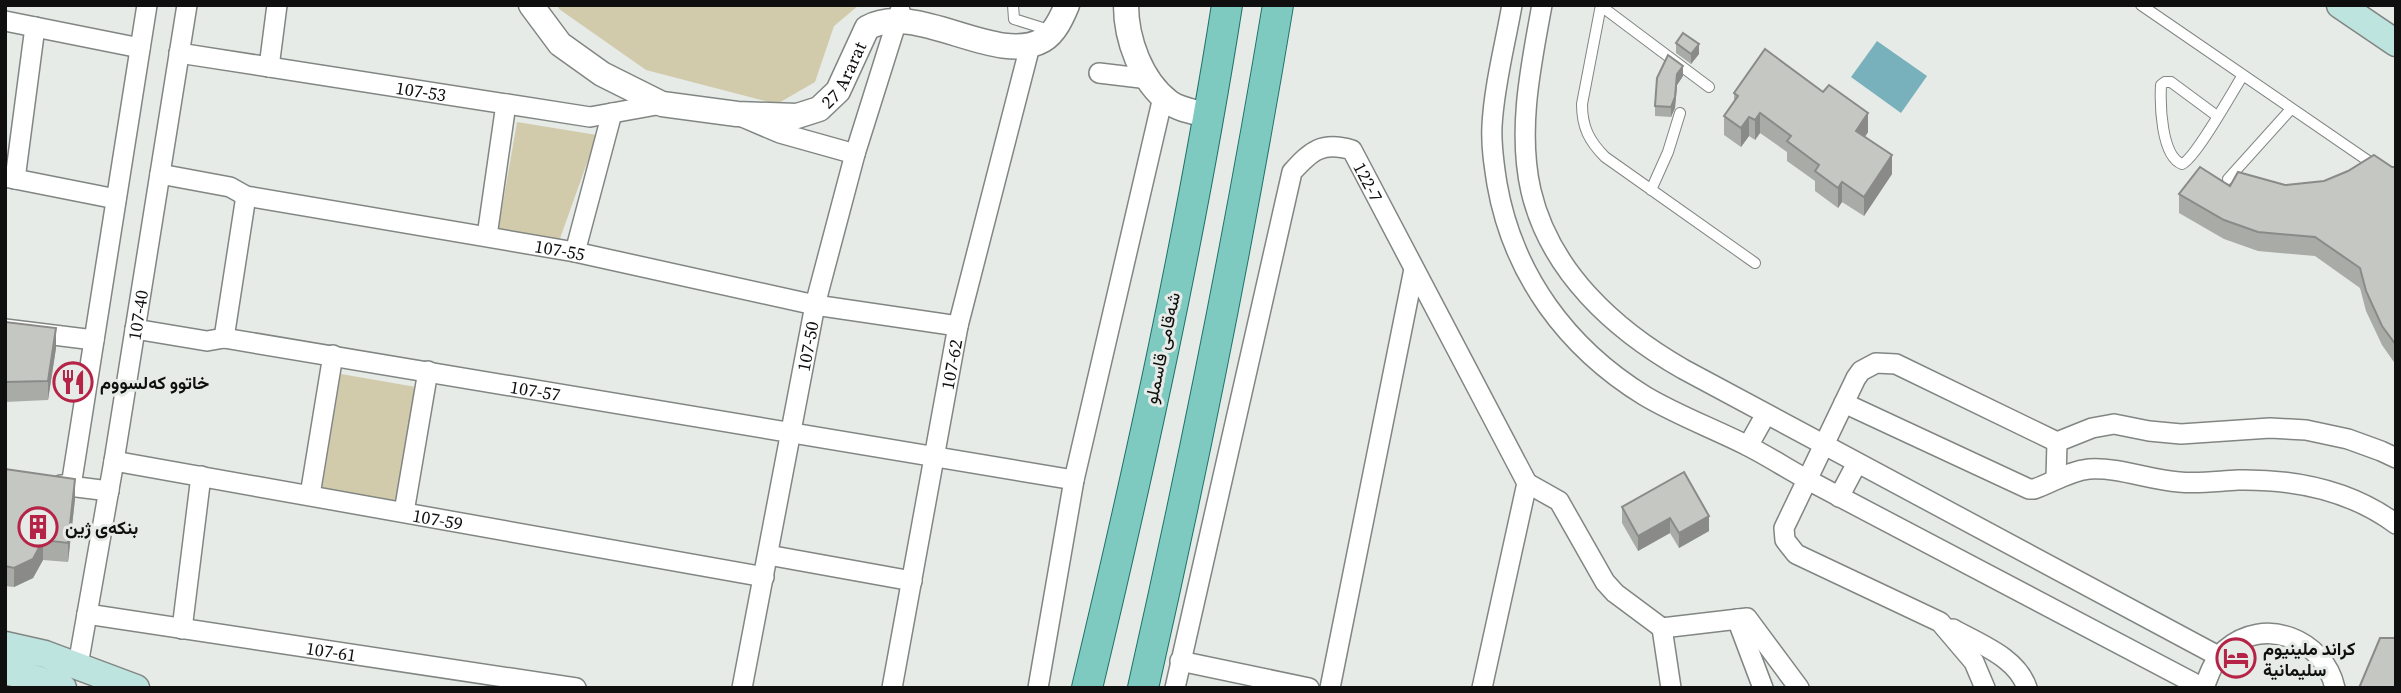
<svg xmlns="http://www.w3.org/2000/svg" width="2401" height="693" font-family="'Source Serif 4',Vazirmatn,serif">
	<rect width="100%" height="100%" fill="#e6ebe7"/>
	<path fill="#d1cbab" d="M557,5h302l-25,21 -19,56 -38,22 -131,-34 -87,-61z
		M517,122l80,13 -39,109 -60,-13z
		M341,374l75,13 -20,114 -74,-12z"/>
	<path fill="#78b1bc" d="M1877,41l50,35 -26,37 -50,-36z"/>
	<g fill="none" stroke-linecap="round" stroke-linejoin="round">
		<g stroke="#818683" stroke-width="12">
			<path id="service" d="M1013,5l1,14 38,12
				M1601,5l-19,99c0,23 7,37 23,53l150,106
				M2141,5l255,175
				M1601,6l108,81
				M2217,116l-46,-34h-6l-4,3c-1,19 0,71 21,79 13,-5 51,-73 61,-89
				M2228,179l63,-70
				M1651,190l17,-38 12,-39"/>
		</g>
		<g stroke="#818683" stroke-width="22">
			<g id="minor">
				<path d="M1512,5c-7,40 -18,81 -20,121 -1,20 2,39 5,58 16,91 70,164 148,212 32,19 67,32 101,49 20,10 40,23 60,34l397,209"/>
				<path d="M1542,5c-11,60 -25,125 -11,186 19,81 84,139 152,178l537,288"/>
				<path d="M5,21l135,27"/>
				<path id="s1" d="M179,53l411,64 72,-13"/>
				<path d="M269,67l8,-62"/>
				<path d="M1099,73l50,6"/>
				<path d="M740,116l40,17 75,21"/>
				<path id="s2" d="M160,174l70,13 16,9 329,56 240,53 143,21"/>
				<path d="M5,177l111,22"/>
				<path d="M15,179l20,-152"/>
				<path d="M487,236l19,-132"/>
				<path d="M575,252l37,-139"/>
				<path d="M5,329l89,11"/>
				<path id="s3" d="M135,329l72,12 17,-3 850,142"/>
				<path d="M224,338l22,-142"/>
				<path d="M1844,403l185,86h5c18,-6 35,-18 55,-20 30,-2 60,11 90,13 20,2 39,-1 59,-2 56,-1 112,10 158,44"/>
				<path d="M1748,446l18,-32"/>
				<path id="s4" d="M114,461l650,116"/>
				<path d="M2056,479l1,-37"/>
				<path d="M1527,483l32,18 46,81 10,11 47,35 85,-10 52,70"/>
				<path d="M61,485l48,6"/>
				<path d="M71,486l76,-481"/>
				<path d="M310,495l23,-140"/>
				<path d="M1839,497l18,-34"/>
				<path d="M404,512l24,-141"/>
				<path d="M768,555l144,26"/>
				<path id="s5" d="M87,614l489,74"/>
				<path d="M1737,619l26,69"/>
				<path d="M1662,628l9,60"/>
				<path d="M182,629l19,-153"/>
				<path d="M1953,629c26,15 64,28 74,59"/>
				<path d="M1180,661l129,27"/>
				<path id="s6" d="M78,665l36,-204 73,-456"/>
				<path id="s7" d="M742,688l73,-383 40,-151 45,-143"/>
				<path id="s8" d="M892,688l66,-362 72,-280"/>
				<path d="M1038,688l36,-208 89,-383"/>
				<path id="s9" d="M1175,688l117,-516c19,-21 30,-31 60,-22l175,333 -45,205"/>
				<path d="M1330,688l84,-419"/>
				<path d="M1985,688l-11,-26 -34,-40 -144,-68 -11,-14 -1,-12 72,-150 5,-7 15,-8 20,1 161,78 35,-14 22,-4 35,7 32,3 89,-6 36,2 42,9 33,12 15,7"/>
				<path d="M2204,688c5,-14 10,-28 21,-38 39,-35 99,-11 110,38"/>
			</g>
		</g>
		<g stroke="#818683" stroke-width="27">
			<g id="tertiary">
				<path id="s10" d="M531,5l29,39 42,30 60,30 75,10 60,2 22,-7 19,-18 29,-63c49,-28 130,39 176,12 12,-7 19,-23 24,-35"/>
				<path d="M1126,5c0,34 15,76 43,97 10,8 28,10 41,14"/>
			</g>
		</g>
		<g stroke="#818683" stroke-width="29">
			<path id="secondary" d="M2340,5l56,38
				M5,645l40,9 91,34
				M5,671l32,8 26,9"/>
		</g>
		<g stroke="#1f7167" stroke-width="32">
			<path id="primary" d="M1087,688c54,-226 104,-454 140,-683
				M1143,688c51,-226 97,-454 135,-683"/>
		</g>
		<use href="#service" stroke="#fff" stroke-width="10"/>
		<use href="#minor" stroke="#fff" stroke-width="19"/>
		<use href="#tertiary" stroke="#fff" stroke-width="24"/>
		<use href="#secondary" stroke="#bee4e0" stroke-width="26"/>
		<use href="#primary" stroke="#7ecac1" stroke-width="30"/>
	</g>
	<path fill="#a9aba7" d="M1676,43l23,11 -8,10 -15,-11z
		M1683,76l-6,9 -2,23 -4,9 -16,-1v-10z
		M1734,93l134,39 -3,5 27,37 -28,42 -22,-14 -4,6 -23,-17v-10l-28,-20v-9l-27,-19 -5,7 -6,-4 -8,11 -17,-12v-19l10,-15z
		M2396,167v198l-14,-20 -16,-34 -6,-23 -45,-32 -57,-5 -34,-12 -45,-26v-19l51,-8 55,-1 39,-4z
		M5,322l51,26 -8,52 -43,2z
		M5,469l70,30 -7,63 -25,-2 -10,18 -19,9 -9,-1z
		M1684,472l25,59 -30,17 -9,-15 -32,18 -16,-28v-16z"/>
	<path fill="#8a8b88" d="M1699,44v10l-8,10v-10z
		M1683,66v10l-6,9 -2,23 -4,9v-10l6,-33z
		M1760,113v20l-5,7v-20z
		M1868,113v19l-12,18v-19z
		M1749,117v19l-8,11v-19z
		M1892,155v19l-28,42v-19z
		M1842,182v20l-4,6v-20z
		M56,328v20l-8,52v-19z
		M75,479v20l-7,63v-19z
		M1709,516v15l-30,17v-15z
		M1670,518v15l-32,18v-15z
		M43,540v20l-10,18 -19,9v-19z"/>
	<path fill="#c5c7c2" stroke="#8a8b88" stroke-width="2" d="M1683,33l16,11 -8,10 -15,-11z
		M1765,49l58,43 6,-7 39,28 -12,18 36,24 -28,42 -22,-15 -4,6 -23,-17 4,-6 -32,-24 4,-5 -31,-23 -5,7 -6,-3 -8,11 -17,-12 14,-20 -4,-3z
		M1668,55l15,11 -6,8 -2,23 -4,10 -16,-1 2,-28z
		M2374,155l18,12h4v178l-14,-19 -16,-35 -6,-23 -45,-31 -57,-5 -34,-12 -45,-26 21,-27 30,19 8,-14 47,13 39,-4 24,-10z
		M5,322l51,6 -8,53 -43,1z
		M5,469l70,10 -7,64 -25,-3 -10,19 -19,9 -9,-2z
		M1684,472l25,44 -30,17 -9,-15 -32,18 -16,-29z
		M2380,638h16v50h-37z"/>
	<defs>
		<g id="restaurant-ring" transform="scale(2.0125)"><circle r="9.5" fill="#e6ebe7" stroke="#b52346" stroke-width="1.5"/><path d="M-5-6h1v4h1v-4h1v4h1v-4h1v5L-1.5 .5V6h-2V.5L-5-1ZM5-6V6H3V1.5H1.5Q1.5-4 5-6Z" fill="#b52346"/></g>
		<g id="building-ring" transform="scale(2.0125)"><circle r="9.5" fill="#e6ebe7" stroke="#b52346" stroke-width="1.5"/><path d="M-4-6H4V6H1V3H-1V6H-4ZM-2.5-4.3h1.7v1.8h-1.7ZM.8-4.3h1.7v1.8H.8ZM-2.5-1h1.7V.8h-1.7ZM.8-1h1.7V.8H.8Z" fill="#b52346"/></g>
		<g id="hotel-ring" transform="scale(2.0125)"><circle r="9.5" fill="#e6ebe7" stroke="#b52346" stroke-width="1.5"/><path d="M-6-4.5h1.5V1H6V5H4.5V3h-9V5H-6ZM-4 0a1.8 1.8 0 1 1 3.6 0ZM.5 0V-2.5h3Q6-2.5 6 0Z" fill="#b52346"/></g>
	</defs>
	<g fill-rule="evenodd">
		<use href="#restaurant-ring" x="73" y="382"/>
		<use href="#building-ring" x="38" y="527"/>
		<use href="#hotel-ring" x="2236" y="658"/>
	</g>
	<g text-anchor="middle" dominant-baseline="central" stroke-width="6" stroke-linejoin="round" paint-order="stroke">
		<g font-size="18" fill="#0e0f0e" stroke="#e6ebe7">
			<text stroke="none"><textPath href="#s10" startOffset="369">27 Ararat</textPath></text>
			<text stroke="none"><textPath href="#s1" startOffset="245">107-53</textPath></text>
			<text stroke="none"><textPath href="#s9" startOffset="634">122-7</textPath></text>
			<text stroke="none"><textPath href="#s2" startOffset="408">107-55</textPath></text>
			<text stroke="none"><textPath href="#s6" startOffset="355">107-40</textPath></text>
			<text stroke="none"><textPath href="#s7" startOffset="348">107-50</textPath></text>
			<text transform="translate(1162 348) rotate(-78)">شەقامی قاسملو</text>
			<text stroke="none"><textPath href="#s8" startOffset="329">107-62</textPath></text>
			<text stroke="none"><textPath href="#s3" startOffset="406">107-57</textPath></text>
			<text stroke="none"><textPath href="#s4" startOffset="329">107-59</textPath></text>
			<text stroke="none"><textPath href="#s5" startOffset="247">107-61</textPath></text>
		</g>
		<g font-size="18" font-weight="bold" fill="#0e0f0e" stroke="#e6ebe7" text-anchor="start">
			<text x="100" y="382">خاتوو کەلسووم</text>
			<text x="65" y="527">بنکەی ژین</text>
			<text x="2263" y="648">كراند ملينيوم<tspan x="2263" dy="21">سليمانية</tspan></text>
		</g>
	</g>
	<rect width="2401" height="693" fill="none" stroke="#0e0f0e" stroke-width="14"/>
</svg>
